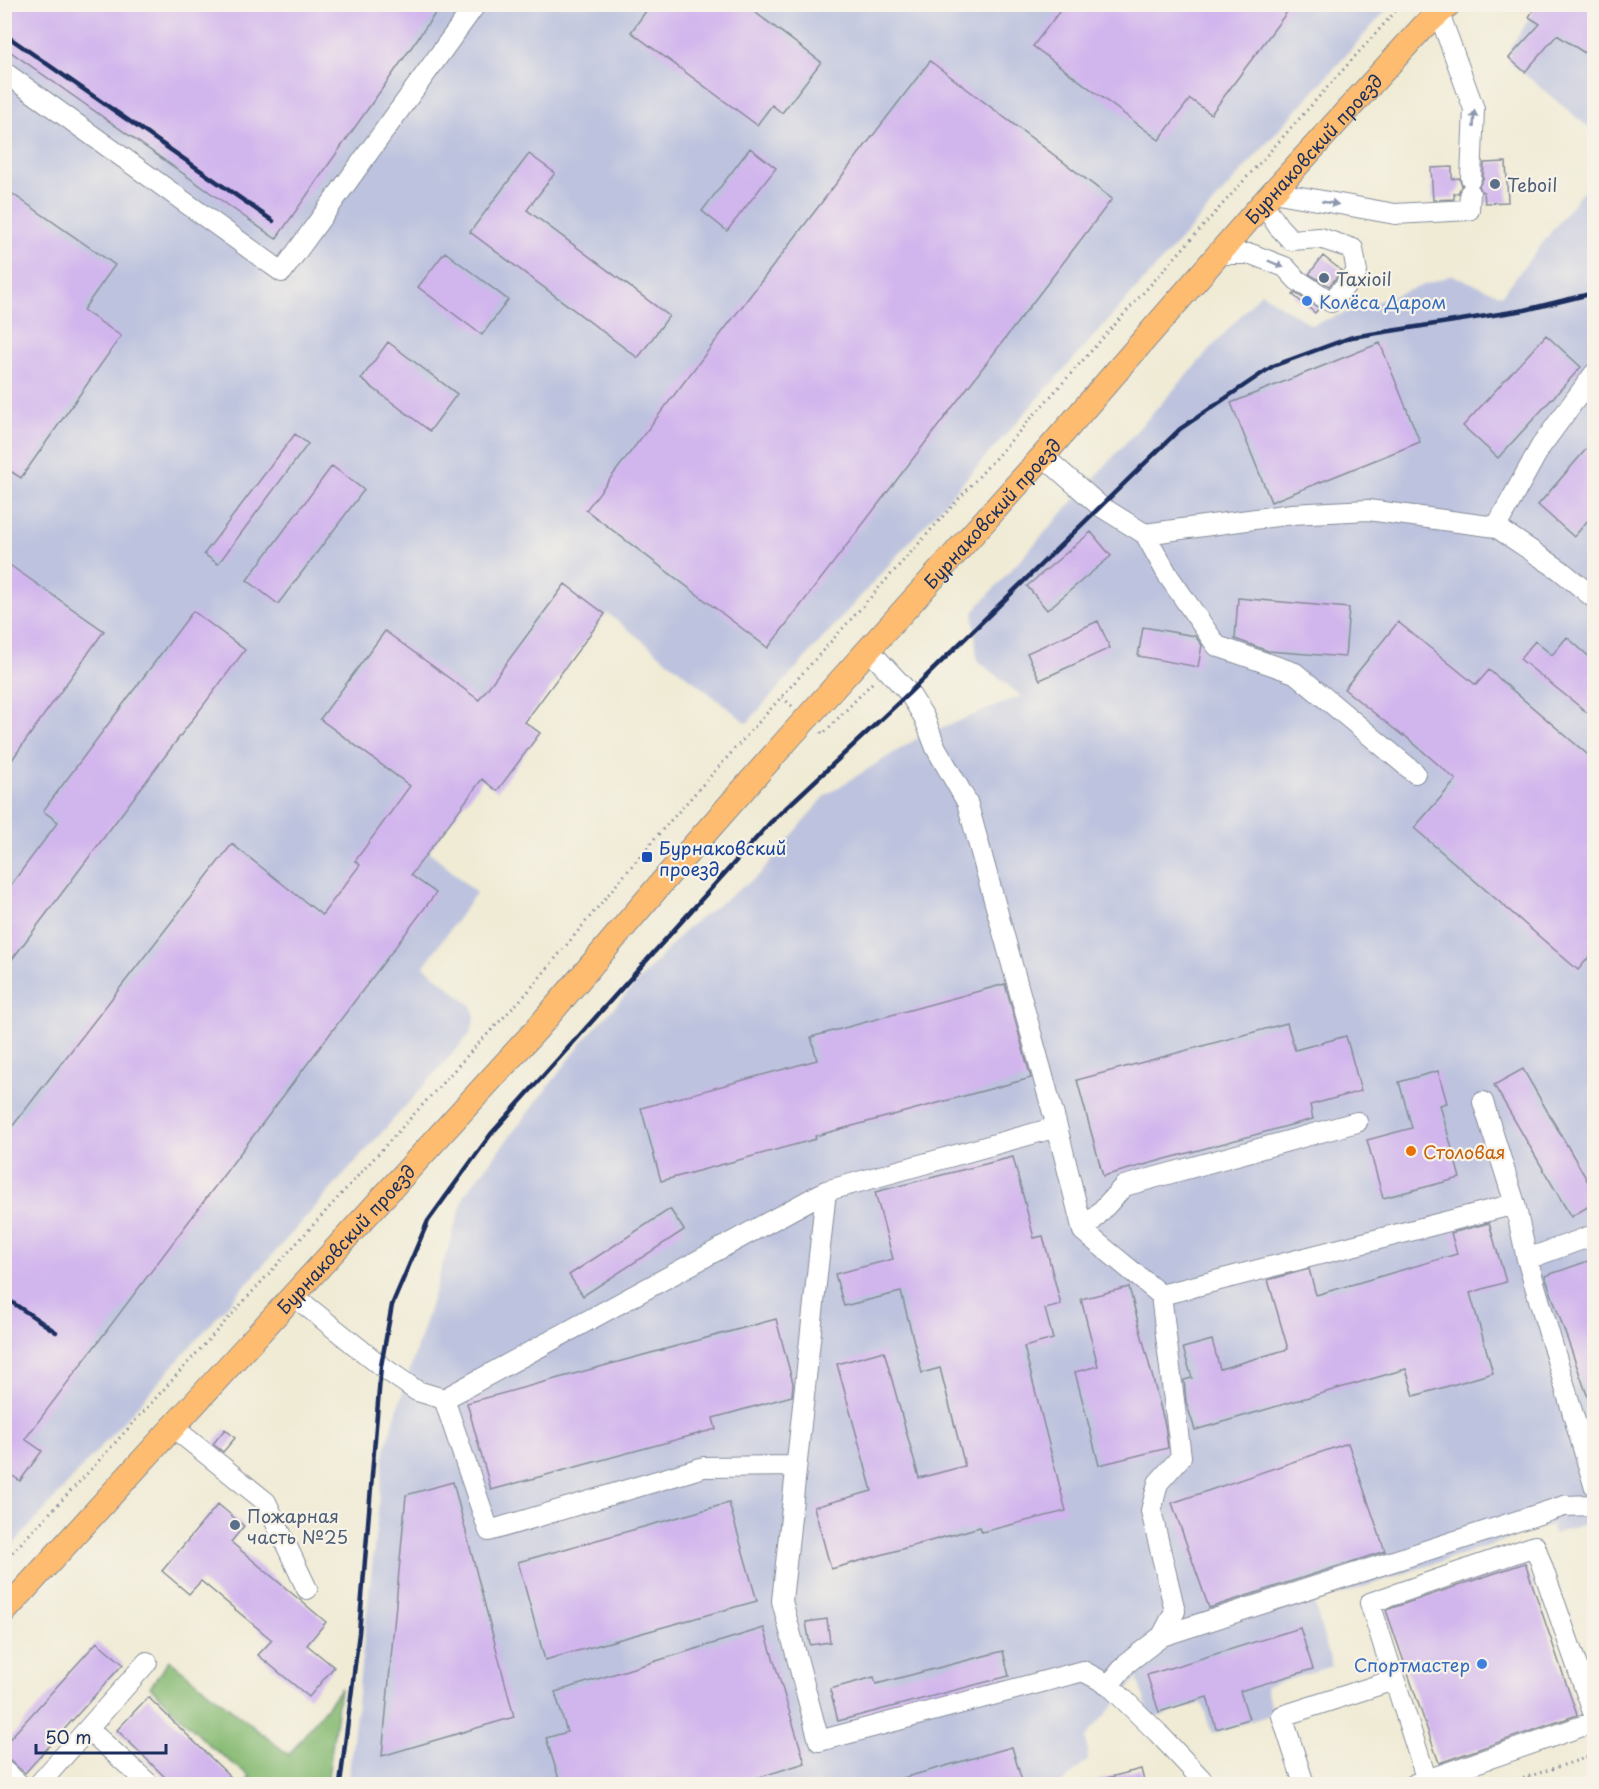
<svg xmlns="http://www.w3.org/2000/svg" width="1599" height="1789" font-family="'Playpen Sans',sans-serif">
	<rect width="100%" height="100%" fill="#f7f3e8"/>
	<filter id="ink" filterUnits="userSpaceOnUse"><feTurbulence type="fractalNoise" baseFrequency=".0167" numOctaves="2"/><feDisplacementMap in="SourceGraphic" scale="12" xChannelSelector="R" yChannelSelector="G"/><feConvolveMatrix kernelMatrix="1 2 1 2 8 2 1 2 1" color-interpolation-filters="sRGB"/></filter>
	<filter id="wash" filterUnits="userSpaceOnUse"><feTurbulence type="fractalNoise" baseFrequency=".008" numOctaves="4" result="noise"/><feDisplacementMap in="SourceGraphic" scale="24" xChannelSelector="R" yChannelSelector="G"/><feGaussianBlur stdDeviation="1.35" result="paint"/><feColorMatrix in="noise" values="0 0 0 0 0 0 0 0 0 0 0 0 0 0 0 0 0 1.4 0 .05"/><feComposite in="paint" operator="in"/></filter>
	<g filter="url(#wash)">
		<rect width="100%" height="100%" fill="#f0ebd5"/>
		<path fill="#bdc3de" d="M5,5h1386l-644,718 -140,-110 -178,238 47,42 -52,73 48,40 3,11 -5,17 -465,520z
			M1538,5h56v127l-84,-70v-14z
			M1594,177v1344l-40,13 -3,-9 -237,78 18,63 -67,21 8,27 -61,20 -10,-31 -51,16 -14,-41 -51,59 2,23 -27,24h-713l37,-335 80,-255 120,-155 103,-112 71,-52 67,-80 95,-59 100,-40 -44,-36 -4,-48 288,-319 50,32 141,-50 50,20z"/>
		<path fill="#88bb75" stroke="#52756a" stroke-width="1.5" d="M169,1660l120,95 51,-66 -13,95h-83l7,-7 -40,-30 -61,-60z"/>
		<g id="blocks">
			<path fill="#d1b5ed" d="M4,4h438l-166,235 -272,-192z
				M651,4h93l77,58 -39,51 -10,-8 -15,20 -126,-93z
				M1065,4h228l-82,110 -21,-15 -31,41 -126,-94z
				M1537,4h57v55l-37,-24 -32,37 -16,-14 31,-34 -11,-7z
				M930,61l182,138 -344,449 -182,-138z
				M750,148l26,20 -49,63 -25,-20z
				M529,154l26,19 -28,37 142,106 -31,42 -168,-126z
				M1506,162l2,40 -23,1 -1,-11h-2l-3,-6 4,-7 1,-16z
				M1452,167v12l7,-1 3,7 -4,8h-4v6l-21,1 -2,-32z
				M4,188l111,77 -32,45 38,26 -100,142 -17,-11z
				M445,252l63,48 -26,35 -64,-48z
				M1323,256l19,15 -13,15 -20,-12z
				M1295,293l24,15 -4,5 -22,-18z
				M1546,335l35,32 -83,91 -35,-32z
				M388,342l69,52 -27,37 -69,-52z
				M1380,343l40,99 -149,60 -40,-99z
				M295,434l13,10 -90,120 -14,-10z
				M1594,440v73l-20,24 -36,-32z
				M332,466l32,24 -86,114 -31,-24z
				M1091,532l20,24 -64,54 -20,-24z
				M4,561l100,70 -100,140z
				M565,584l40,30 -80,108 15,11 -43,58 -15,-12 -71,96 25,18 -411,546 17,12 -22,30 -7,-5 -9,11v-350l228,-293 90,71 38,-50 -5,-4 55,-75 -90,-67 65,-88 94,69z
				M1238,598l111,10 -4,49 -77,-6 -33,-12z
				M193,611l52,39 -241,320v-76l54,-72 -15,-11z
				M1098,621l12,27 -70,32 -13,-27z
				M1398,622l78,63 13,-15 105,90v191l-16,19 -164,-142 42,-48 -52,-45 -1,1 -59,-47z
				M1143,627l52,9 7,9 -4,22 -60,-11z
				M1567,637l27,24v57l-74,-59 15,-18 17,14z
				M1005,984l26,94 -216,58 1,3 -155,42 -20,-73 176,-48 -6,-23z
				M1287,1023l8,27 51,-14 15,55 -51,14 3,14 -210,57 -26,-96z
				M1523,1069l71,123v11l-23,14 -77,-132z
				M1438,1071l9,32 -7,2 20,73 -77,20 -16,-58 45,-12 -13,-46z
				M1013,1157l21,81 9,-2 18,69 -16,4 8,30 -29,8 42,164 -84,21 -2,-5 -149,42 -17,-62 58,-16 -35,-127 47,-13 35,127 46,-12 -25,-98 -18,5 -21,-81 -57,14 -9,-32 58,-15 -18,-67z
				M670,1209l14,21 -101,66 -14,-21z
				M1489,1223l17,59 -36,11 23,80 -79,23 -8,-27 -211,61 -9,-28 -2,-22 8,-2 -9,-30 29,-8 8,29 68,-20 -20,-69 41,-11 7,26 141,-41 -6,-21z
				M1594,1259v152l-1,1 -48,-136z
				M1129,1287l36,138 3,23 -69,17 -24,-93 23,-6 -17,-67z
				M776,1319l17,64 -1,13 -79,22 3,11 -225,61 -24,-87z
				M225,1429l10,9 -12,14 -10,-8z
				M1348,1443l37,108 -176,57 -37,-105z
				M453,1482l61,235 -132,39 24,-261z
				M729,1503l28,98 -212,59 -27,-98z
				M218,1504l26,22 -13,16 95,80 -19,23 27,22 -25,30 -51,-42 14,-15 -71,-59 -12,13 -27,-23z
				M1525,1563l52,152 -138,48 -53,-153z
				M827,1619l3,23 -20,3 -4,-23z
				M764,1628l41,135 -71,22h-173l-15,-47 21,-6 -12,-40z
				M1300,1628l13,41 -73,22 9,28 -33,10 -9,-32 -48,15 -12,-37z
				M97,1642l26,22 -98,109 -21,-17v-11z
				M1003,1651l6,25 -171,45 -8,-32 44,-12 2,7z
				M148,1697l91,88h-66l-56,-55z
				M1012,1747l11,38h-126l-1,-5z
				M1141,1769l4,16h-45l-1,-5z"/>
		</g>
	</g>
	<g filter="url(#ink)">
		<use href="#blocks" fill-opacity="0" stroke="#868d9a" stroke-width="1.5"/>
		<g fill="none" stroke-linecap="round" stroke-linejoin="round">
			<g stroke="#868d9a" stroke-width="22">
				<path id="minor" d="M1439,13l35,96 -3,69
					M4,72l278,200 194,-268
					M1273,192l122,22 74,-4 1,-17
					M1219,254h32l34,13 12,13 34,22 26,-30 -4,-23 -33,-11 -29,2 -13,-14 -15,-23
					M1043,456l57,50 45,28 147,-20 76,-4 128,17 64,43 34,28
					M1496,527l45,-81 53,-72
					M1145,534l24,43 48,69 78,27 120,100
					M868,649l41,44 15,24 12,31 31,54 90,325
					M1483,1102l32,102
					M1083,1231l41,-45 233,-64
					M1527,1259l67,-24
					M1161,1295l354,-91 12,55 67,226
					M294,1296l87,70 36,25 27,8
					M174,1428l92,74 41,87
					M796,1466l-92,1 -215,64 -45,-132 382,-208
					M1162,1636l402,-130 30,-1
					M1109,1685l18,-22 35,-27 13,-25 -24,-100 7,-28 23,-26 -20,-162 -78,-64 -26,-104 -231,64 -44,410 37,140 264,-70 26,14 49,48 48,51
					M88,1729l61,55
					M4,1771l15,13
					M1427,1781l-57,-178 165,-57 59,169
					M39,1784l108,-122
					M1304,1784l-22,-68 112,-36
					M1415,1784l179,-62"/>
			</g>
			<g stroke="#868d9a" stroke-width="26">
				<g id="major">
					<path id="s1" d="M4,1612l532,-582 133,-156 118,-134 256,-284 220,-253 160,-176 26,-23"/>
				</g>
			</g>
			<path stroke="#868d9a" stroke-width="3" stroke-dasharray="1.5 4.5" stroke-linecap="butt" d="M782,697l10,9
				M821,732l2,2 50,-52
				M4,1561l79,-83 394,-433 49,-51 129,-156 747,-834
				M1506,1784l88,-29
				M1529,1784v-7"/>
			<use href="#minor" stroke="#fff" stroke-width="20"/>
			<use href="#major" stroke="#fdbc70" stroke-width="24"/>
			<path stroke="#1b2f5e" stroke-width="4.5" d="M4,34l269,187
				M4,1297l52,35
				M340,1784l19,-151 22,-267 11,-61 36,-84 63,-87 278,-310 140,-131 271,-264 93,-63 79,-29 173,-27 69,-17"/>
		</g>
		<defs><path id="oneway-solid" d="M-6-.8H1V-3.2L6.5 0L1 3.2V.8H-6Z" transform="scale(1.5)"/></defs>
		<g fill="#8d97ae">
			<use href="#oneway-solid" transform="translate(1474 119) rotate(-87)"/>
			<use href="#oneway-solid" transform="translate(1330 203) rotate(10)"/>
			<use href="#oneway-solid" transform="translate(1276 264) rotate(23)"/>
		</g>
	</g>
	<g fill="#5c6f8a" stroke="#f7f3e8" stroke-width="2">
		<circle cx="1495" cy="184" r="6"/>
		<circle cx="1324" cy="278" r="6"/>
		<circle cx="235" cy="1525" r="6"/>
	</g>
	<g fill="#3f7fe0" stroke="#f7f3e8" stroke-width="2">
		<circle cx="1307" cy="301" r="6"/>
		<circle cx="1482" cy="1664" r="6"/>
	</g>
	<rect fill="#1a4fb4" stroke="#f7f3e8" stroke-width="2" x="641" y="851" width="12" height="12" rx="3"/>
	<circle fill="#e8710a" stroke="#f7f3e8" stroke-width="2" cx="1411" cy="1151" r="6"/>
	<g text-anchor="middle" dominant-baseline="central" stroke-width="4.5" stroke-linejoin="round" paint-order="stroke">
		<g font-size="18" fill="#1b2f5e" stroke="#f7f3e8">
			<text stroke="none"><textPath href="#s1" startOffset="1964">Бурнаковский проезд</textPath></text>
			<text stroke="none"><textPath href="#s1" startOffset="1478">Бурнаковский проезд</textPath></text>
			<text stroke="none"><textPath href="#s1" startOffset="506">Бурнаковский проезд</textPath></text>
		</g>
		<g font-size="18" fill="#4e5e75" stroke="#f7f3e8" text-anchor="start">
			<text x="1507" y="184">Teboil</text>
			<text x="1336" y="278">Taxioil</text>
			<text x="247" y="1515">Пожарная<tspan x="247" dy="21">часть №25</tspan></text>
		</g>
		<g font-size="18" fill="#366cbe" stroke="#f7f3e8" text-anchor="start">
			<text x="1319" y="301">Колёса Даром</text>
			<text x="1470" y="1664" text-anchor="end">Спортмастер</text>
		</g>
		<g font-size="18" fill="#164399" stroke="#f7f3e8" text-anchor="start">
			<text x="659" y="847">Бурнаковский<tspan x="659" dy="21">проезд</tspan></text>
		</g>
		<g font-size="18" fill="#c56008" stroke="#f7f3e8" text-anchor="start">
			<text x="1423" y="1151">Столовая</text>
		</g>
	</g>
	<rect width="1599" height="1789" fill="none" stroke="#f7f3e8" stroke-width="24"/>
	<path d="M36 1744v9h130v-9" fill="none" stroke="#1b2f5e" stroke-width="3"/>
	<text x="45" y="1744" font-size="18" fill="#1b2f5e" stroke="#f7f3e8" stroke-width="4.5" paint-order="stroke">50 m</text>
</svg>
